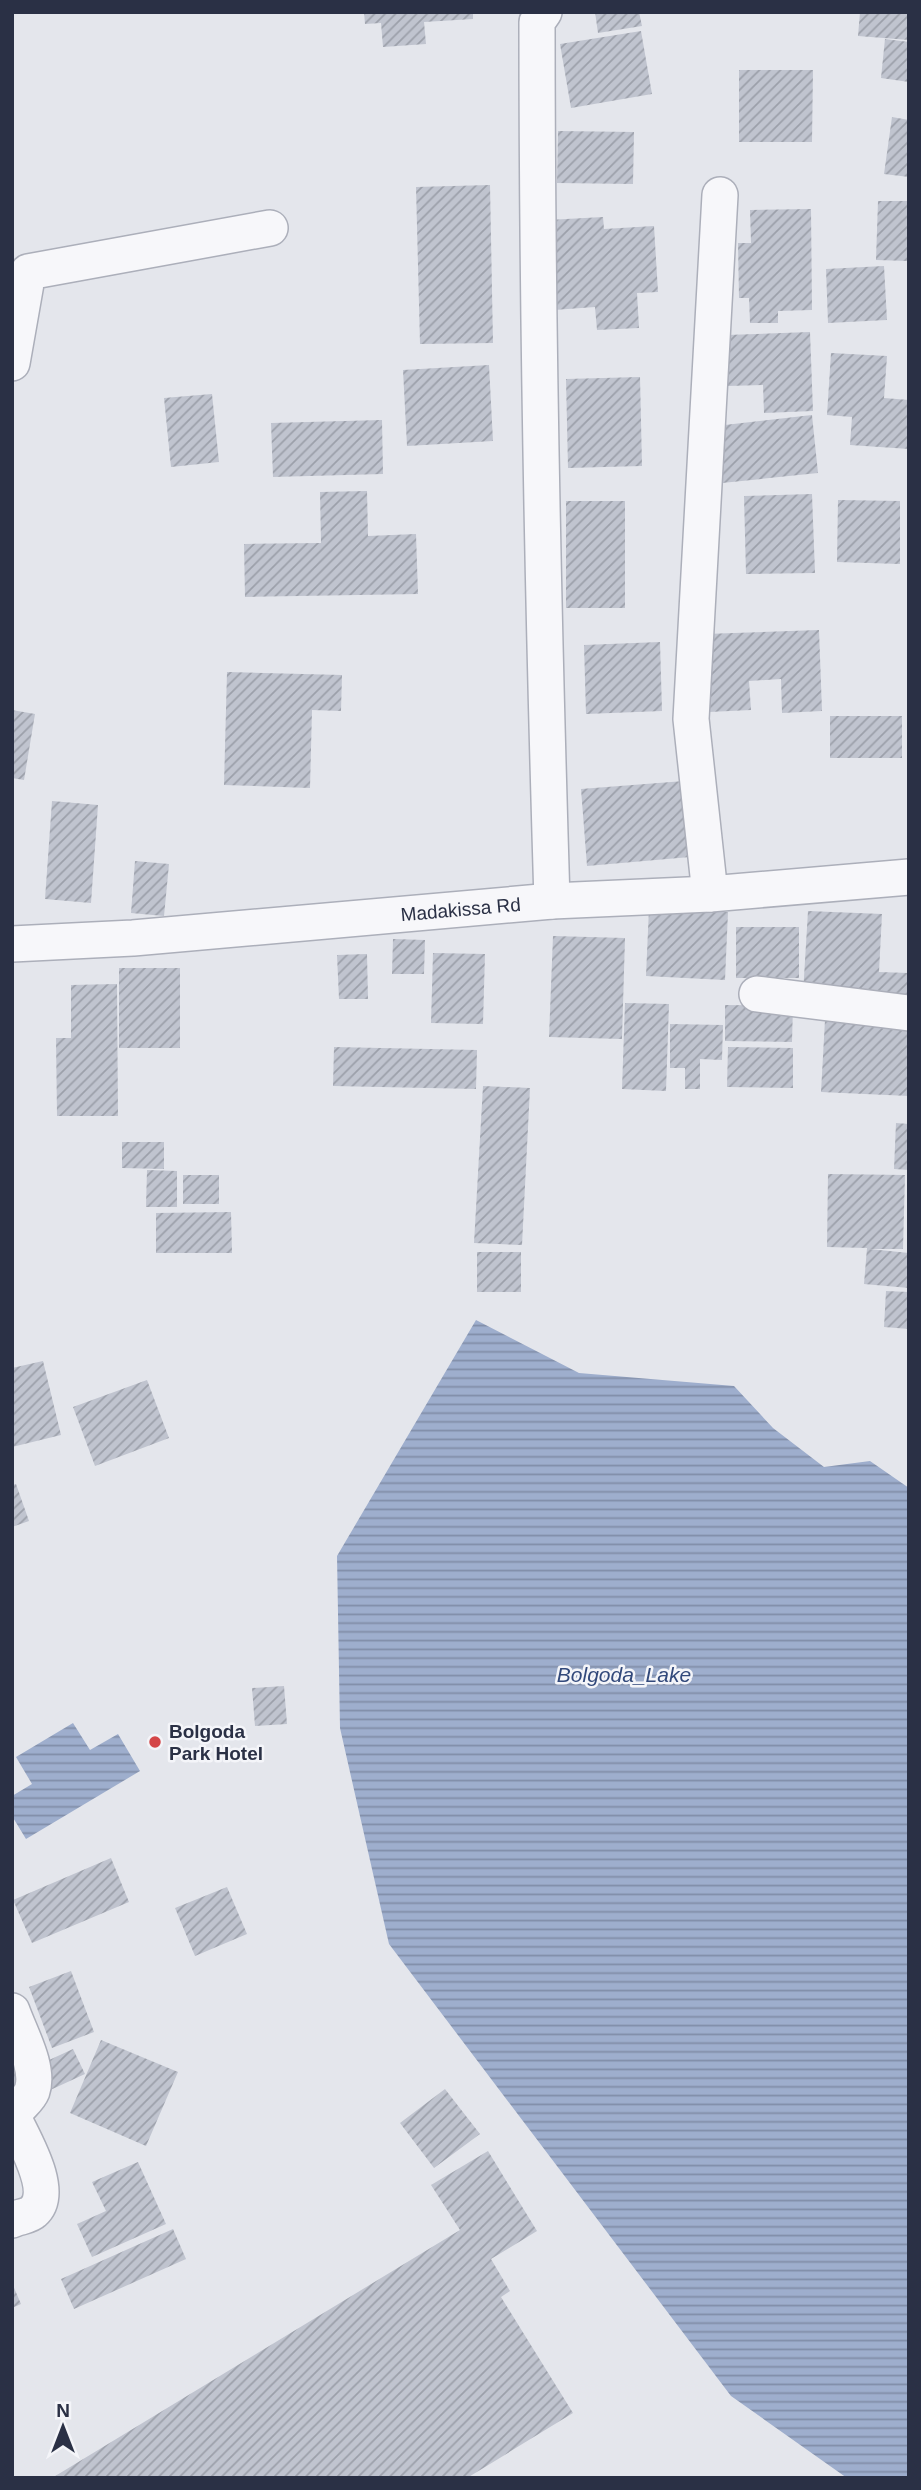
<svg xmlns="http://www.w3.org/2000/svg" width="921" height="2490" font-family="Helvetica,sans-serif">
	<defs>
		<pattern id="water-rules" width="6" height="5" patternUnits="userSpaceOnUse" patternTransform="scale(1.75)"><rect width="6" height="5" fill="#9eaecd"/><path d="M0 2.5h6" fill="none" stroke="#818ea8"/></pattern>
		<pattern id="building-hatch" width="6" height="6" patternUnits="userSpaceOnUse" patternTransform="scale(1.75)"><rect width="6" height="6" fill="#c0c4cf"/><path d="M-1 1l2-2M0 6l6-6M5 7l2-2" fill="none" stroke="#9ca0aa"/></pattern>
	</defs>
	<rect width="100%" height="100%" fill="#e4e6ec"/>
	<path fill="url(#water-rules)" d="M476,1320l103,53 155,13 39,42 51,39 46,-6 39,27v990h-62l-116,-82 -342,-452 -49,-216 -3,-172z
		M73,1723l17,27 28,-16 22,37 -114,68 -14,-23v-20l20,-12 -16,-27z"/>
	<path fill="url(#building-hatch)" d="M364,12h109v7l-49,3 2,22 -43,3 -2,-24 -16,1z
		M595,12h44l3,14 -44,7z
		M860,12h49v28l-51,-4z
		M641,31l11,63 -81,14 -11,-64z
		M885,39l24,3v40l-28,-4z
		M739,70h74l-1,72h-73z
		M892,117l17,3v57l-25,-3z
		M558,131l76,1 -1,52 -76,-1z
		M490,185l3,158 -73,1 -4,-157z
		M878,201h31v60l-33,-1z
		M811,209l1,101 -34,1v12h-28l-1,-25h-10l-1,-55h13l-1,-33z
		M603,217l1,12 50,-3 4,66 -21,1 2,35 -42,2 -2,-23 -41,3 -6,-90z
		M884,266l3,54 -59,3 -2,-54z
		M810,332l3,79 -49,2 -1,-28 -35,1 -2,-51z
		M831,353l56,3 -3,42 25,2v49l-59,-4 2,-28 -25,-2z
		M489,365l4,76 -86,5 -4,-76z
		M640,377l2,89 -74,2 -2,-89z
		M212,394l7,68 -48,5 -7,-69z
		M812,415l6,58 -96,10 -6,-57z
		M382,420l1,54 -110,3 -2,-54z
		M367,491l1,45 48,-2 2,60 -173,3 -1,-53 77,-1 -1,-51z
		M812,494l3,79 -69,1 -2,-78z
		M838,500l62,1v63l-63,-2z
		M566,501h59v107h-59z
		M819,630l3,81 -40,2 -1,-34 -32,2 2,29 -42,2 -4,-78z
		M660,642l2,69 -76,3 -2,-69z
		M227,672l115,3 -1,36 -29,-1 -2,78 -86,-3z
		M12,710l23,4 -11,66 -12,-2z
		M830,716h72v42h-72z
		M684,781l6,76 -103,9 -6,-77z
		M52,801l46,4 -7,98 -46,-4z
		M135,861l34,3 -5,52 -33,-3z
		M649,908l79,4 -3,68 -79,-4z
		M808,911l74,3 -3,58 30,1v27l-106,-6z
		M736,927h63v51h-63z
		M553,936l72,2 -3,101 -73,-2z
		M393,939l32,1 -1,34h-32z
		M433,953l52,1 -2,70 -52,-1z
		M367,954l1,45h-29l-2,-44z
		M119,968h61v80h-61z
		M117,984l1,132h-61l-1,-78h15v-53z
		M625,1003l44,1 -3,87 -44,-2z
		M725,1005l68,1 -1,36 -67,-1z
		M825,1020l84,4v72l-88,-4z
		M670,1024l53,1 -1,35 -22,-1v30h-15v-21h-15z
		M334,1047l143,3 -1,39 -143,-3z
		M728,1047l65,1v40l-66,-1z
		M483,1086l47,2 -8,157 -48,-2z
		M896,1123l13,1v46l-15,-1z
		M122,1142h42v27l-42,-1z
		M147,1170l30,1v36h-31z
		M828,1174l77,1 -2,74h-34l40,4v35l-45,-4 3,-36 -40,-1z
		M183,1175h36v29h-36z
		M231,1212l1,41h-76v-40z
		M477,1252h44v40h-44z
		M886,1291l23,1v37l-25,-2z
		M43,1361l18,74 -49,12v-79z
		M147,1380l22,58 -74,28 -22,-59z
		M16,1484l13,37 -17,6v-42z
		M284,1686l3,38 -32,2 -3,-38z
		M111,1858l18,44 -97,41 -19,-43z
		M227,1887l20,47 -52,22 -20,-48z
		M71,1971l23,61 -42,16 -23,-61z
		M101,2040l77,32 -32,74 -76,-33z
		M73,2049l12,25 -39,18 -12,-25z
		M12,2056l13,32 -13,5z
		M445,2089l35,45 -46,34 -34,-45z
		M488,2151l49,80 -46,28 19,32 -9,6 72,116 -106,65h-415l408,-248 -29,-45z
		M138,2162l28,62 -74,33 -15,-33 29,-13 -14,-29z
		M173,2229l13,30 -112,50 -13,-30z
		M12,2283l9,21 -9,4z"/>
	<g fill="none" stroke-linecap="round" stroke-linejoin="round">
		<g stroke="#acafba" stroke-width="38">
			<g id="street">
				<path d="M544,12l-7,10c0,293 6,586 15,879"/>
				<path d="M12,363l16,-91 242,-44"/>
				<path d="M710,894l-19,-175 29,-524"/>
				<path id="s1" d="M12,944l121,-6 419,-37 158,-7 199,-17"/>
				<path d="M757,994l152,19"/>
				<path d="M12,2011c8,23 28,57 20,80 -4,10 -15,15 -19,26 10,22 43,75 20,95 -4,4 -15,5 -21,8"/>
			</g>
		</g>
		<use href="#street" stroke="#f7f7fa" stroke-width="35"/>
	</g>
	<circle fill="#d44648" stroke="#f4f5f9" stroke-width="2.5" cx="155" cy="1742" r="7"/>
	<g text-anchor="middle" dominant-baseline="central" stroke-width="5" stroke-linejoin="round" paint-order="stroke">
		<g font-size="19" fill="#2a3045" stroke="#f4f5f9">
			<text stroke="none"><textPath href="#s1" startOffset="450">Madakissa Rd</textPath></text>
		</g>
		<g font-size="19" font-weight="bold" fill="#2a3045" stroke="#f4f5f9" text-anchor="start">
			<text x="169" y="1731">Bolgoda<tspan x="169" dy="22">Park Hotel</tspan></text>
		</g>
		<g font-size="21" font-style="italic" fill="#32497b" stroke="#f4f5f9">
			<text x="624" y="1674">Bolgoda_Lake</text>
		</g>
	</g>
	<rect width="921" height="2490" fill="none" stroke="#2a3045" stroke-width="28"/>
	<g transform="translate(63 2427)" stroke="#f4f5f9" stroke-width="5" paint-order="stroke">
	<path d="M0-5L12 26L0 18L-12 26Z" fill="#2a3045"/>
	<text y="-10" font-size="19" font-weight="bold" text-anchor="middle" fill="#2a3045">N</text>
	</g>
</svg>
